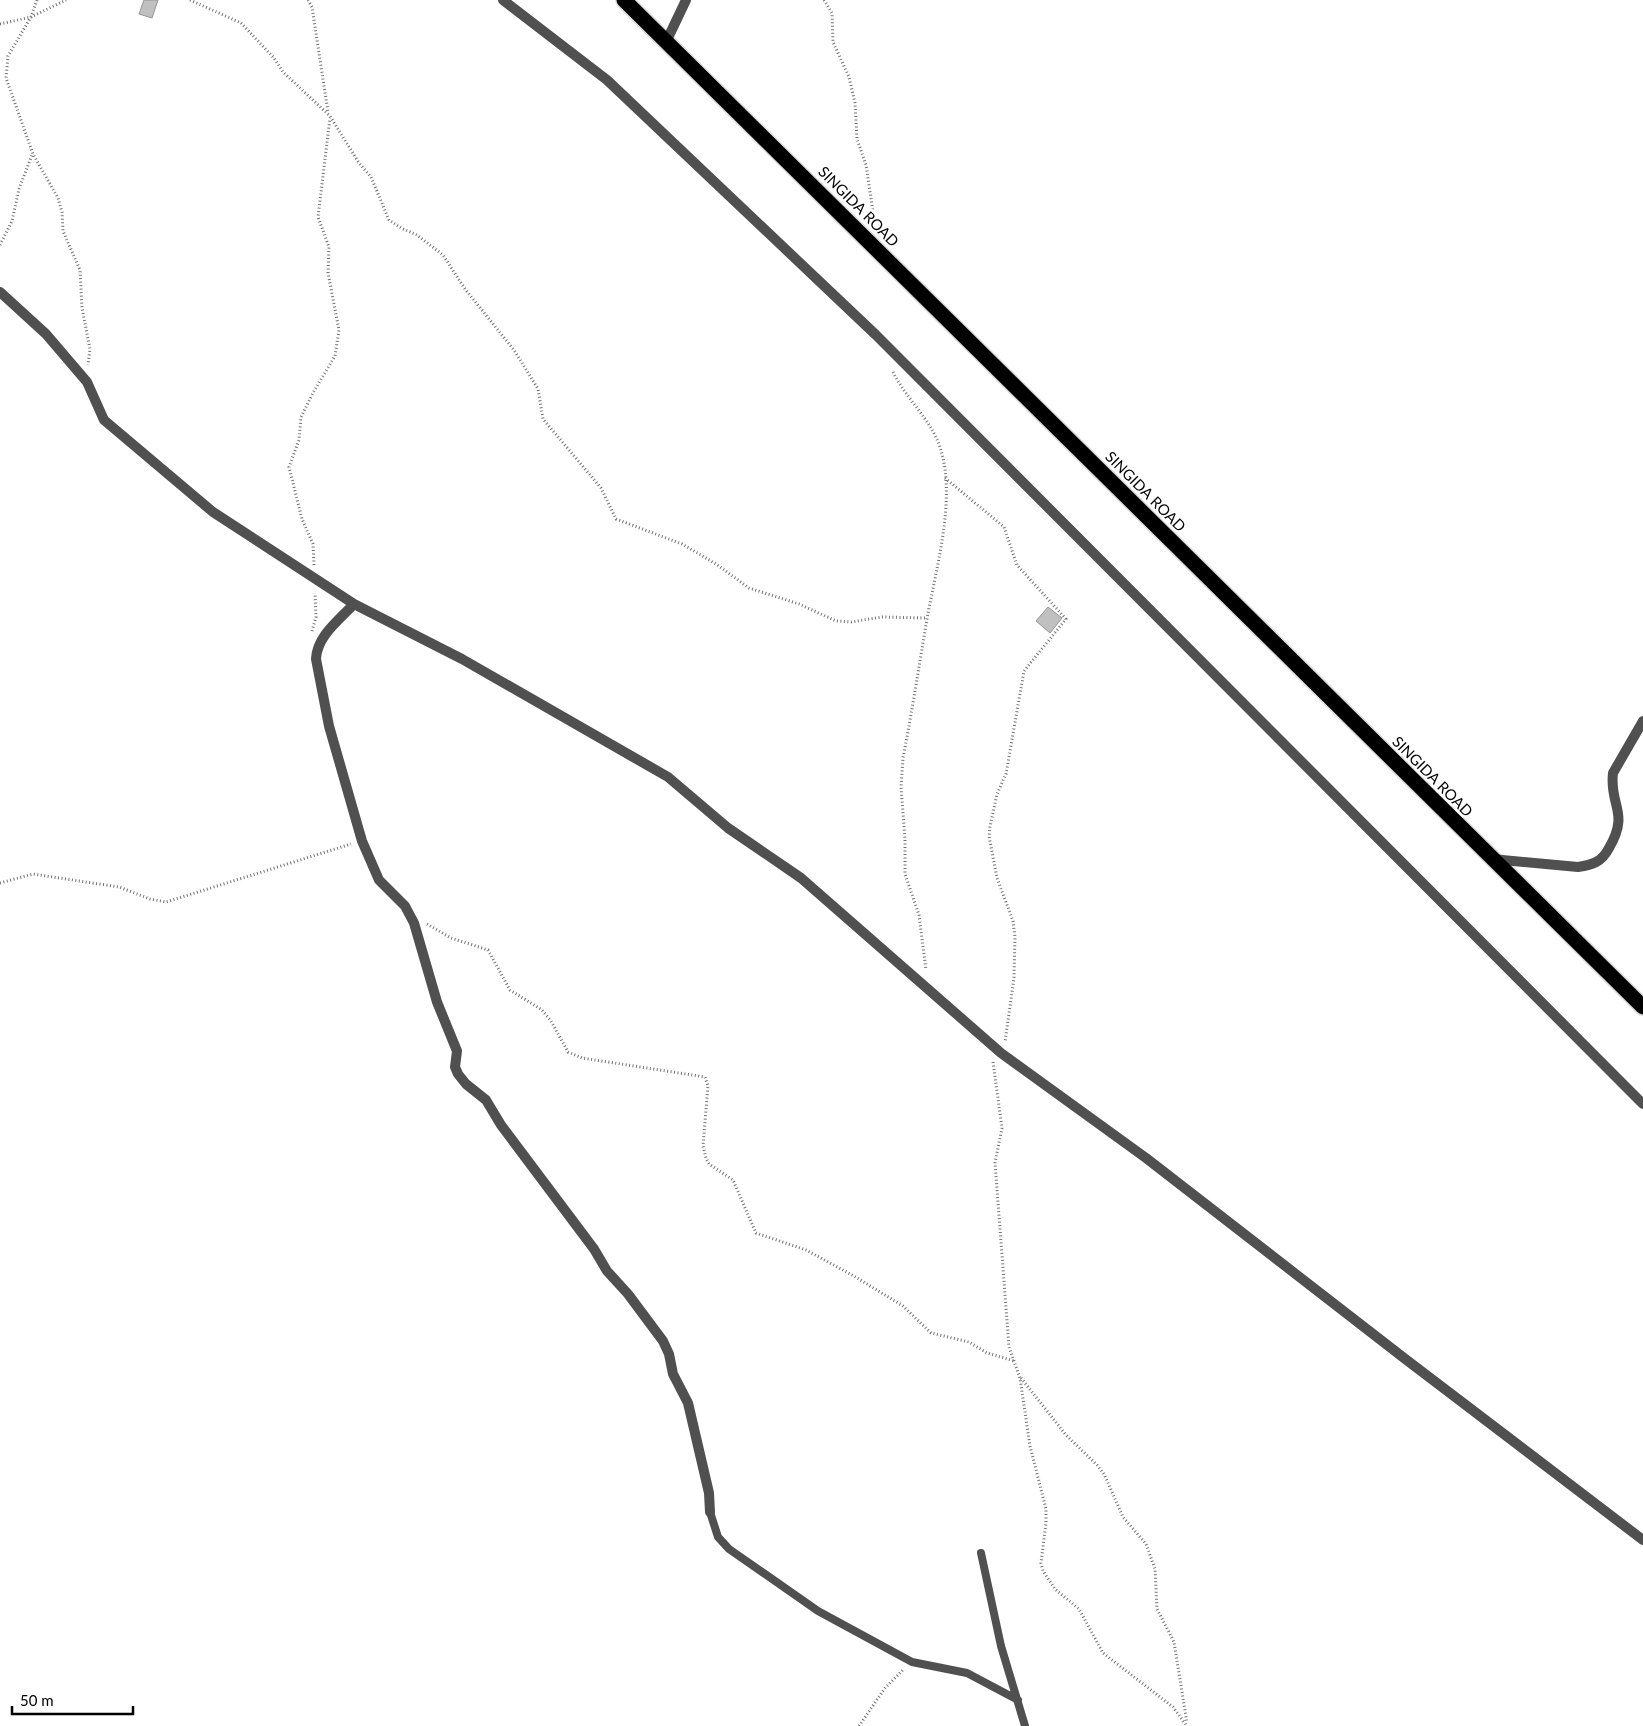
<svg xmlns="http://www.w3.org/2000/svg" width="1643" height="1726" font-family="Lato,sans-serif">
	<rect width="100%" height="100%" fill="#fff"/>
	<path fill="#c0c0c0" stroke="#949494" d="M144,0h14l-6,18 -13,-4z
		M1048,607l14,11 -12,15 -14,-12z"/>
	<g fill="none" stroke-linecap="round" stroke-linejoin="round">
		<g stroke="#dbdbdb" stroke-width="18">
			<path id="highway" d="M624,0l1019,1007"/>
		</g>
		<path stroke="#727272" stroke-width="3" stroke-dasharray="1 2.5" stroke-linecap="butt" d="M37,0l-6,17 -23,39 -2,22 27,76 25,44 4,14 1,19 17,39 2,38 8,41 -2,16
			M190,0l51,23 33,35 9,14 47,44 29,47 12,14 18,43 12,8 16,7 26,20 22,34 49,61 24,39 5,30 58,69 15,31 66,25 34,20 33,24 50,16 37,17 15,1 31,-5 45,1
			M308,0l4,7 16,105
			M824,0l8,13 1,29 16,35 6,26 2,36 9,26 9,60
			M0,24l31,-7 35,-17
			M0,245l12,-24 7,-32 13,-34
			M893,372c13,27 39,48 48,78 15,51 -5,118 -14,169 -8,47 -15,93 -24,139l-2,29 4,52v35l14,41 7,55
			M945,478l59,49 13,38 49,54 -42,52 -18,103 -9,20 -7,33 -1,9 8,42 16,43 2,16 -1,41 -9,64
			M314,565l-1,-21 -11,-25 -13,-52 10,-27 2,-23 12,-24 22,-37 4,-26 -11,-57 1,-26 -11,-30 12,-99
			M312,631l4,-14 -1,-24
			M0,883l33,-9 86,13 31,12 16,3 185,-58
			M427,924l24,14 37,12 22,40 32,20 9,11 17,31 14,6 123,19 3,9 -5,60 3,12 3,6 24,16 23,53 50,17 48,26 49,30 28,27 38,9 18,11 27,8
			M993,1062l9,66 -7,35 14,184 11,31 10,68 16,63v14l-5,40 2,8 12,18 24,20 24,44 70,54 14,19
			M1021,1378l45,57 31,30 7,9 19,43 23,27 9,25 2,40 17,33 13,81
			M859,1726l26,-38 19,-19"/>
		<path stroke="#505050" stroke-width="8" d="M710,1512l8,25 11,12 89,62 94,51 55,11 51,27
			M981,1553l20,93 24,80"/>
		<path stroke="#505050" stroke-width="10" d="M503,0l104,80 269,255 767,769
			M667,40l19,-40
			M0,292l46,42 41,48 17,38 109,92 141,92 108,55 206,118 60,51 73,50 200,175 145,105 258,200 239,182
			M354,604c-15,16 -37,32 -38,55l13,67 33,115 17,39 26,26 9,17 23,79 20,49 -2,16 3,7 8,10 20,16 15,25 93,124 13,22 21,23 35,47 6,13 4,20 15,29 21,90 1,19
			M1492,859l86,8c14,-2 24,-5 31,-19 21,-36 0,-42 4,-75l30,-52"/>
		<use href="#highway" stroke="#000" stroke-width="15"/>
	</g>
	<g text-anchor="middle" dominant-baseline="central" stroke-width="5" stroke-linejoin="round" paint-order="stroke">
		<g font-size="15" fill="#000" stroke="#fff">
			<text transform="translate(859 206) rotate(45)">SINGIDA ROAD</text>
			<text transform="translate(1146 491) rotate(45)">SINGIDA ROAD</text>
			<text transform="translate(1433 776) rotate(45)">SINGIDA ROAD</text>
		</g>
	</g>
	<path d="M12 1706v8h121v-8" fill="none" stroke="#000000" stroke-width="2.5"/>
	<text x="20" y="1706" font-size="15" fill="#000000" stroke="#ffffff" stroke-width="4" paint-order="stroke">50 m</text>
</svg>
